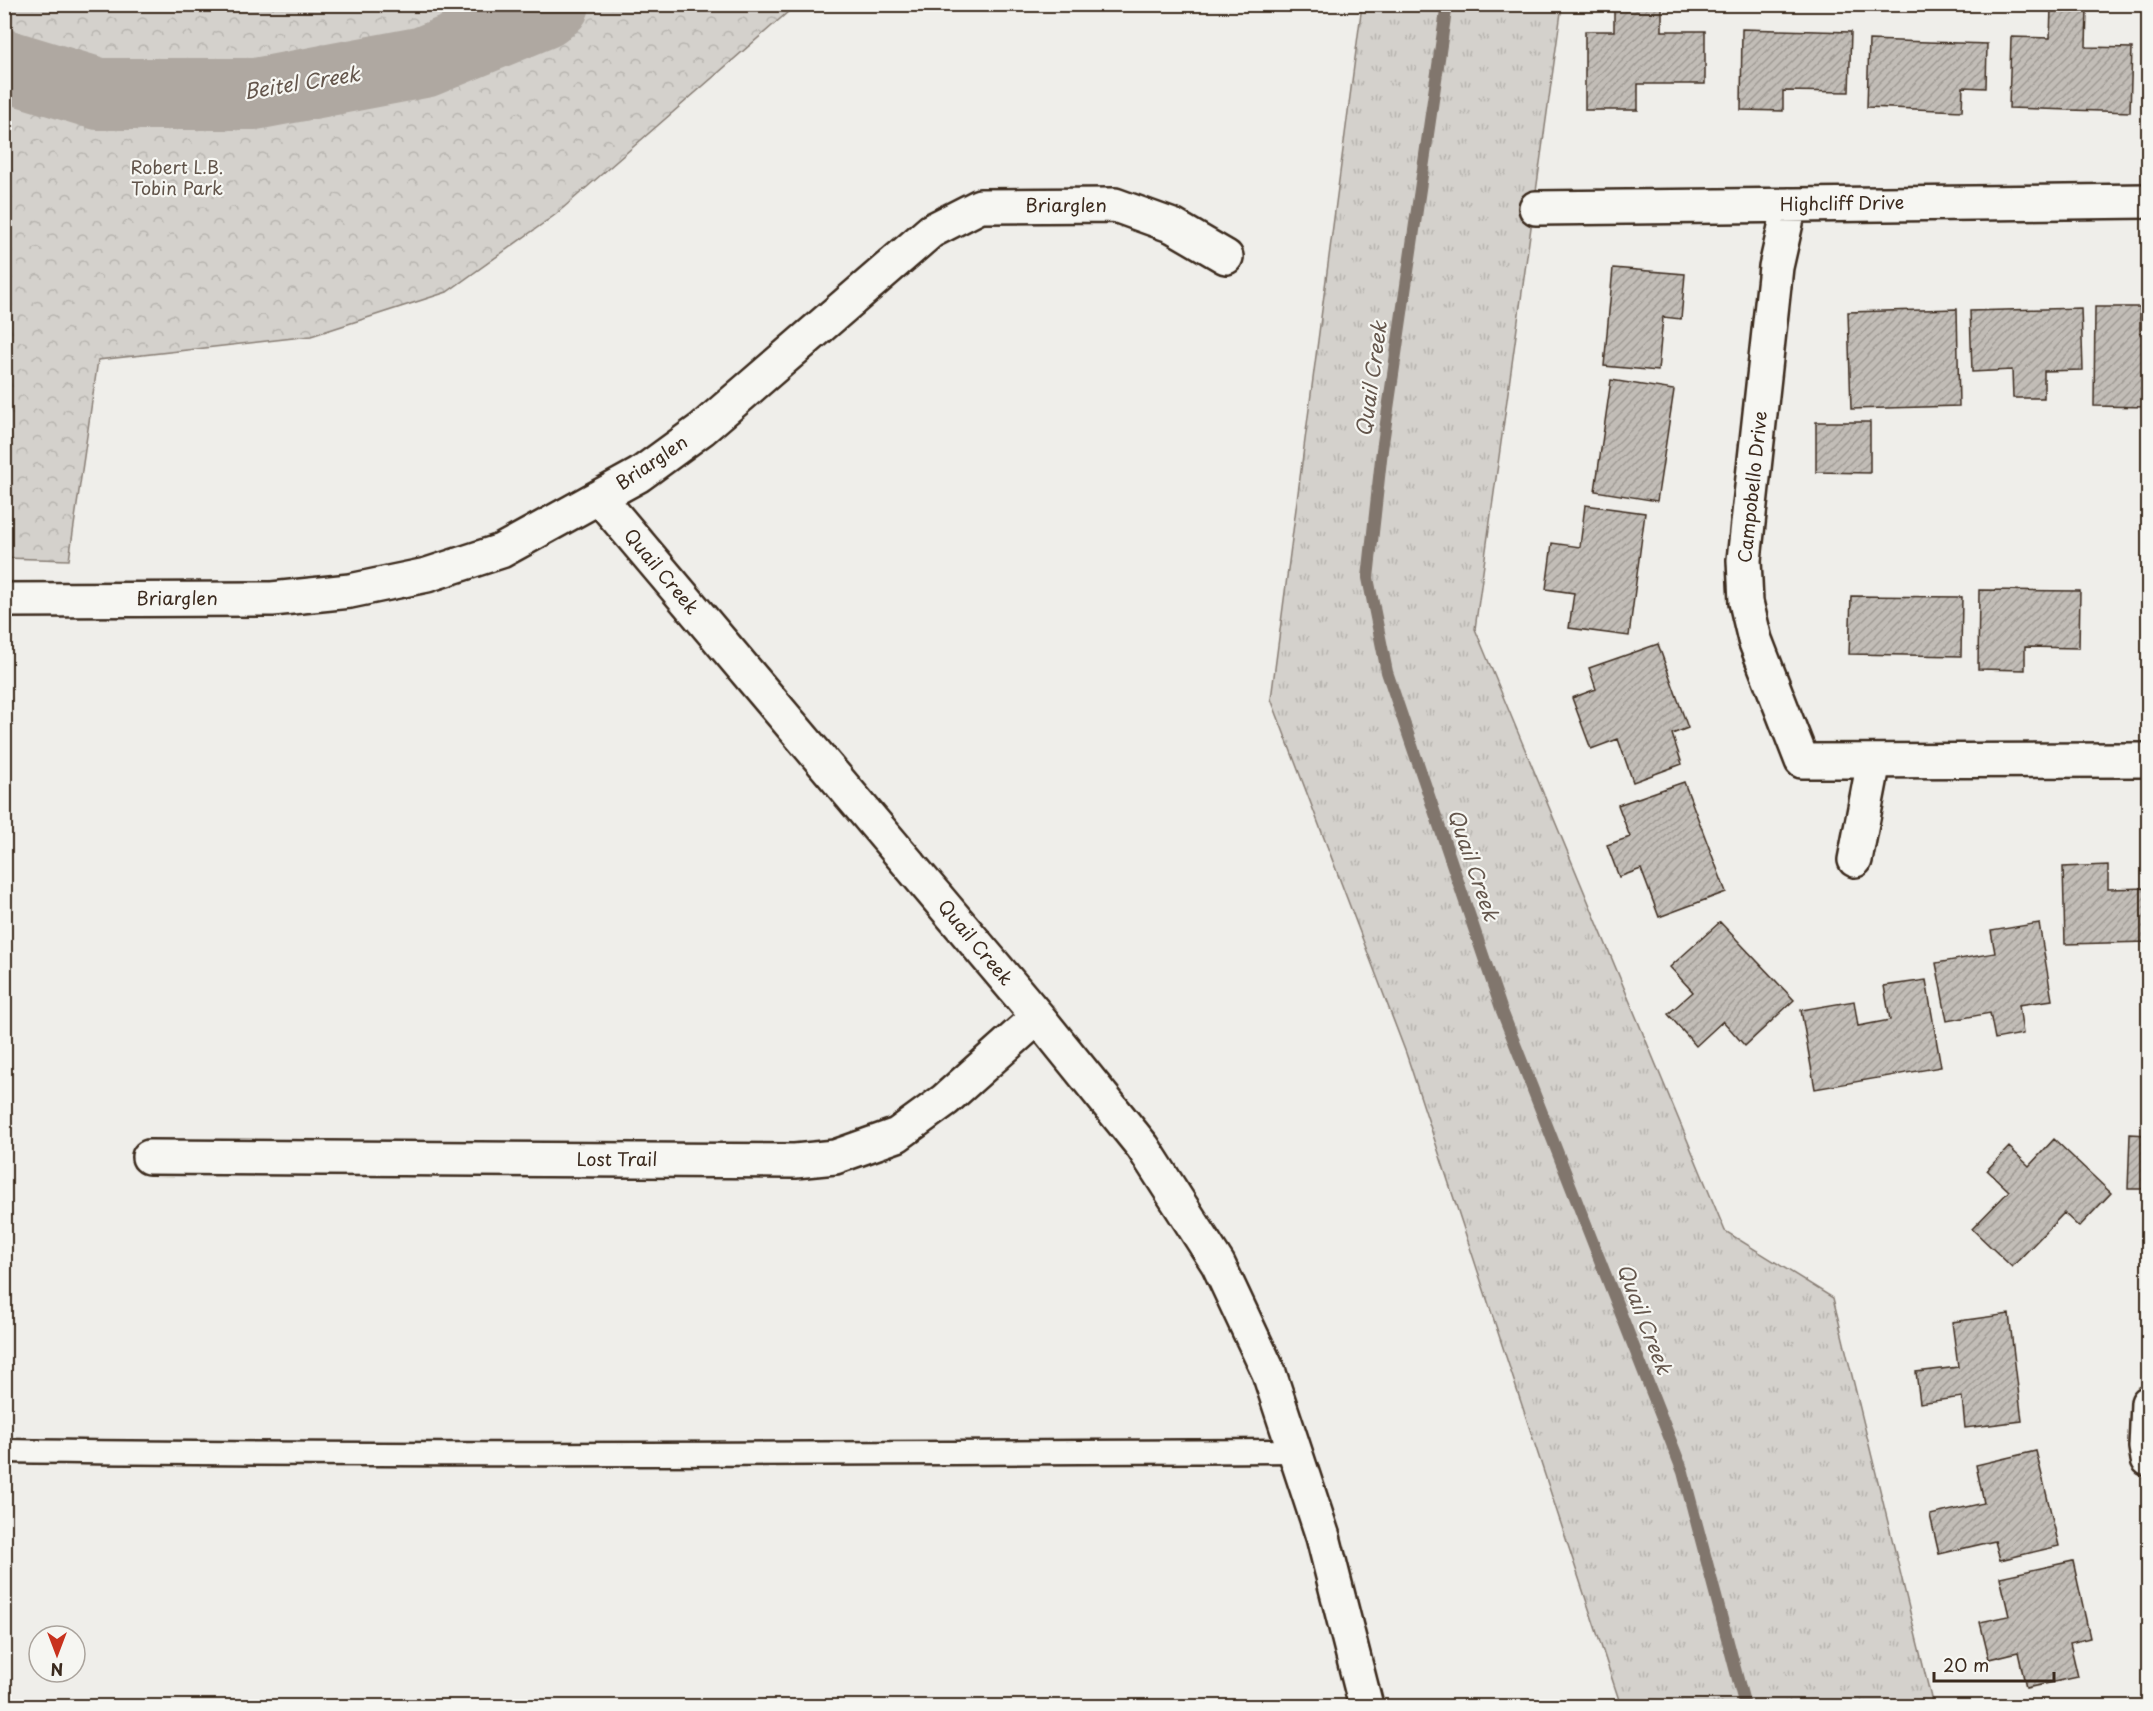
<svg xmlns="http://www.w3.org/2000/svg" width="2153" height="1711" font-family="'Playpen Sans',sans-serif">
	<defs>
		<pattern id="grass-tufts" width="24" height="20" patternUnits="userSpaceOnUse" patternTransform="scale(1.5)"><rect width="24" height="20" fill="#d4d1cc"/><path d="M3 7l-1-3M5 7V3M7 7l1-3M15 17l-1-3M17 17v-4M19 17l1-3" fill="none" stroke="#b7b4af"/></pattern>
		<pattern id="forest-crowns" width="20" height="18" patternUnits="userSpaceOnUse" patternTransform="scale(1.5)"><rect width="20" height="18" fill="#d4d1cc"/><path d="M2 6a3 3 0 1 1 6 0M12 15a3 3 0 1 1 6 0" fill="none" stroke="#b7b4af"/></pattern>
		<pattern id="building-hatch" width="6" height="6" patternUnits="userSpaceOnUse" patternTransform="scale(1.5)"><rect width="6" height="6" fill="#c2bdb7"/><path d="M-1 1l2-2M0 6l6-6M5 7l2-2" fill="none" stroke="#9f9a94"/></pattern>
	</defs>
	<rect width="100%" height="100%" fill="#efeeea"/>
	<filter id="ink" filterUnits="userSpaceOnUse"><feTurbulence type="fractalNoise" baseFrequency=".0167" numOctaves="2"/><feDisplacementMap in="SourceGraphic" scale="12" xChannelSelector="R" yChannelSelector="G"/><feConvolveMatrix kernelMatrix="1 2 1 2 8 2 1 2 1" color-interpolation-filters="sRGB"/></filter>
	<g filter="url(#ink)">
		<path fill="url(#grass-tufts)" stroke="#887e75" stroke-width="1.5" d="M1362 5H1562L1475 629 1725 1231 1833 1298 1933 1706H1621L1406 1053 1271 699Z"/>
		<path fill="url(#forest-crowns)" stroke="#887e75" stroke-width="1.5" d="M5 4H796V5L555 215 447 292 311 336 98 360 69 560 5 558Z"/>
		<g fill="none" stroke-linecap="round" stroke-linejoin="round">
			<path stroke="#81766d" stroke-width="12" d="M1447 4 1382 450 1368 578 1387 672 1502 1011 1683 1472 1745 1706"/>
			<path stroke="#afa8a1" stroke-width="72" d="M4 65 99 94H255L424 62 543 13 554 4"/>
		</g>
		<path fill="url(#building-hatch)" stroke="#3b2a1e" stroke-width="1.5" d="M1614 4H1662V31H1705V84H1638V110H1585V31H1614Z
			M2051 8 2087 9 2086 47 2132 48 2130 112 2009 108 2011 37 2050 38Z
			M1742 29 1851 32 1849 92 1783 91V111L1741 110Z
			M2146 35H2148V105H2145Z
			M1869 40 1987 44 1986 88 1963 87 1962 111 1867 107Z
			M1613 268 1685 274 1681 319 1663 317 1658 371 1604 366Z
			M2095 307H2140V334H2148V407L2094 406Z
			M2081 308 2083 370 2044 371V398H2013L2012 370 1972 372 1970 311Z
			M1957 309 1959 406 1851 409 1848 312Z
			M1611 380 1674 390 1657 501 1595 491Z
			M1816 422H1870V473L1816 472Z
			M1585 505 1645 513 1629 636 1569 628 1574 593 1546 589 1552 543 1580 547Z
			M1979 590 2080 591 2079 648 2025 647V670L1978 669Z
			M1851 596 1962 597 1961 656 1849 654Z
			M1658 644 1688 728 1672 734 1682 764 1633 782 1618 739 1591 749 1572 698 1596 689 1589 668Z
			M1684 782 1726 892 1659 917 1641 869 1619 877 1607 845 1630 837 1618 805Z
			M2108 865V889L2148 888V942L2065 944 2063 867Z
			M1720 922 1794 1000 1745 1046 1723 1021 1696 1046 1668 1014 1693 992 1670 967Z
			M2039 923 2052 1000 2019 1005 2023 1034 1995 1039 1990 1013 1947 1021 1936 963 1995 953 1991 931Z
			M1926 980 1941 1067 1815 1089 1801 1010 1854 1001 1858 1026 1890 1020 1884 986Z
			M2130 1134 2148 1135V1189H2128Z
			M2054 1139 2111 1193 2079 1227 2064 1213 2012 1267 1972 1229 2009 1191 1987 1170 2009 1147 2029 1166Z
			M2009 1314 2022 1421 1965 1428 1962 1397 1920 1403 1916 1372 1958 1367 1952 1322Z
			M2036 1451 2059 1546 2000 1560 1995 1541 1939 1554 1930 1515 1984 1503 1976 1465Z
			M2073 1561 2090 1638 2070 1643 2078 1677 2026 1688 2018 1652 1989 1659 1980 1622 2009 1616 2000 1577Z"/>
		<g fill="none" stroke-linecap="round" stroke-linejoin="round">
			<g stroke="#3b2a1e" stroke-width="27">
				<path id="service" d="M4 1451C435 1457 865 1453 1295 1451"/>
			</g>
			<g stroke="#3b2a1e" stroke-width="38">
				<path id="minor" d="M1790 205 1776 267 1744 560 1746 602 1755 640 1802 761 2148 760
					M1536 208 2148 201
					M599 497 1038 1017 1143 1147 1218 1264 1269 1373 1323 1537 1366 1706
					M4 600 272 599 350 591 427 575 501 551 639 475 702 429 931 231 980 206 1115 205 1173 226 1226 257
					M1855 860 1874 761
					M149 1157 795 1161 835 1157 897 1135 945 1100 1038 1017
					M2148 1403 2146 1447 2148 1459"/>
			</g>
			<use href="#service" stroke="#f6f6f2" stroke-width="22"/>
			<use href="#minor" stroke="#f6f6f2" stroke-width="33"/>
		</g>
	</g>
	<g text-anchor="middle" stroke-width="4.5" stroke-linejoin="round" paint-order="stroke">
		<g font-size="18" fill="#61544a" stroke="#f6f6f2">
			<text x="177" y="174">Robert L.B.<tspan x="177" dy="21">Tobin Park</tspan></text>
		</g>
		<g font-size="18" fill="#3b2a1e" stroke="#f6f6f2">
			<text transform="translate(1842 204) rotate(-1)" y="6">Highcliff Drive</text>
			<text x="1066" y="212">Briarglen</text>
			<text transform="translate(652 463) rotate(-34)" y="6">Briarglen</text>
			<text transform="translate(1753 487) rotate(-84)" y="6">Campobello Drive</text>
			<text transform="translate(661 572) rotate(50)" y="6">Quail Creek</text>
			<text x="177" y="605">Briarglen</text>
			<text transform="translate(975 943) rotate(50)" y="6">Quail Creek</text>
			<text x="617" y="1166">Lost Trail</text>
		</g>
		<g font-size="20" font-style="italic" fill="#64564c" stroke="#f6f6f2">
			<text transform="translate(302 83) rotate(-9)" y="7">Beitel Creek</text>
			<text transform="translate(1372 379) rotate(-82)" y="7">Quail Creek</text>
			<text transform="translate(1473 865) rotate(71)" y="7">Quail Creek</text>
			<text transform="translate(1644 1319) rotate(69)" y="7">Quail Creek</text>
		</g>
	</g>
	<rect width="2153" height="1711" fill="none" stroke="#f6f6f2" stroke-width="24"/>
	<rect x="12" y="12" width="2129" height="1687" fill="none" stroke="#3b2a1e" stroke-width="2" filter="url(#ink)"/>
	<g transform="translate(57 1654) rotate(180)"><circle r="28" fill="#f6f6f2" stroke="#aba49d" stroke-width="1.5"/>
	<path d="M0-4.5L10 22L0 15L-10 22Z" fill="#c8321e"/>
	<text y="-9" font-size="16" font-weight="bold" text-anchor="middle" fill="#3b2a1e">N</text>
	</g>
	<path d="M1934 1672v9h120v-9" fill="none" stroke="#3b2a1e" stroke-width="3"/>
	<text x="1943" y="1672" font-size="18" fill="#3b2a1e" stroke="#f6f6f2" stroke-width="4.5" paint-order="stroke">20 m</text>
</svg>
